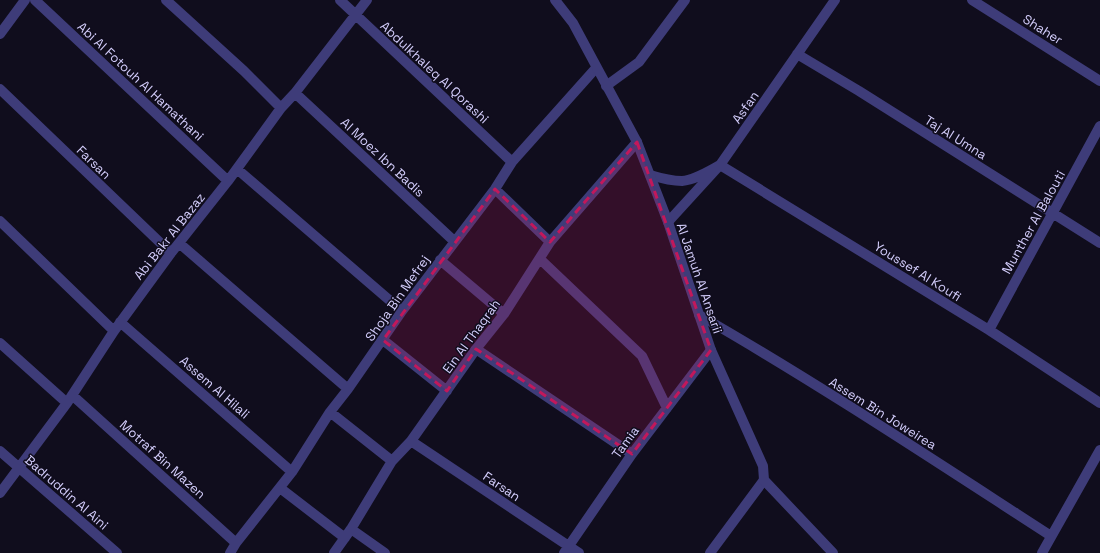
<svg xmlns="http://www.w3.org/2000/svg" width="1100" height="553" font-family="'Space Grotesk',sans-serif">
	<rect width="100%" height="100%" fill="#100d1d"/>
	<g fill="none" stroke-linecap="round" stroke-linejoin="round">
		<path stroke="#3e3c79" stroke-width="10" d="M35 0 228 181
			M166 0 244 71 281 108
			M340 0 512 162
			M972 0 1100 81
			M0 34 25 0
			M797 54 859 91 1100 243
			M606 86 639 62 685 0
			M0 89 171 253
			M295 93 454 241
			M237 169 402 311
			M650 175C660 178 671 181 682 181 695 180 709 171 720 165L989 330 1100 403
			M495 189 550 242
			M0 221 114 331
			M668 222 720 165 835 0
			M179 243 348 389
			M540 259 642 356 667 408
			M440 260 504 314
			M699 315C819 384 935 461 1051 536
			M120 322 292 472
			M989 330 1100 126
			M383 340 447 391
			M0 343 67 403
			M476 349 632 454
			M72 395 236 543
			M330 412 392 461
			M411 441 579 553
			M0 451 117 553
			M280 488 345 538
			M0 493 67 403 114 331 171 253 228 181 281 108 295 93 367 0
			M351 529 385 553
			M230 553 236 543 292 472 330 412 348 389 402 311 495 189 512 162 596 68
			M334 553 351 529 392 461 411 441 476 349 504 314 550 242 637 142
			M564 553 632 454 711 350
			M710 553 764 480
			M1042 553 1100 450"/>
		<path stroke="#3e3c79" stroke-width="10" d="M555 0 573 23 637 142 668 222 711 350 763 466 764 480 833 553"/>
	</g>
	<path fill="#c2185b" fill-opacity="0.2" stroke="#c2185b" stroke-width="3" stroke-dasharray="8 5" stroke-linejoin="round" d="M637 142 711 350 632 454 476 349 447 391 383 340 495 189 550 242Z"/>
	<g text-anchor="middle" stroke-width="3" stroke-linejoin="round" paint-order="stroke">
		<g font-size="13" fill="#d3cdfb" stroke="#100d1d">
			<text transform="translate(1043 29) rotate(32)" y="5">Shaher</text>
			<text transform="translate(435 72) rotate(43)" y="5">Abdulkhaleq Al Qorashi</text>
			<text transform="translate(141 81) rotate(43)" y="5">Abi Al Fotouh Al Hamathani</text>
			<text transform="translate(745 107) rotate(-55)" y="5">Asfan</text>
			<text transform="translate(956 137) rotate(32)" y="5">Taj Al Umna</text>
			<text transform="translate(383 157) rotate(43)" y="5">Al Moez Ibn Badis</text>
			<text transform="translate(94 162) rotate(44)" y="5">Farsan</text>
			<text transform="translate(1033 222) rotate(-61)" y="5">Munther Al Balouti</text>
			<text transform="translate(169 236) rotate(-52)" y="5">Abi Bakr Al Bazaz</text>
			<text transform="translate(918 271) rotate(32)" y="5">Youssef Al Koufi</text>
			<text transform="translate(700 278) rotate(71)" y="5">Al Jamuh Al Ansarii</text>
			<text transform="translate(397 298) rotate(-55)" y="5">Shoja Bin Mefrej</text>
			<text transform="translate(471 336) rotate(-54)" y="5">Ein Al Thaqrah</text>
			<text transform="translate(215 387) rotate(41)" y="5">Assem Al Hilali</text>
			<text transform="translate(883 413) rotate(32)" y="5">Assem Bin Joweirea</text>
			<text transform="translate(625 442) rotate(-54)" y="5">Tamia</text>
			<text transform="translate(163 459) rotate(42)" y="5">Motraf Bin Mazen</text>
			<text transform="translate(502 486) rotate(34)" y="5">Farsan</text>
			<text transform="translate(67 492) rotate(41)" y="5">Badruddin Al Aini</text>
		</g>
	</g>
</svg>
